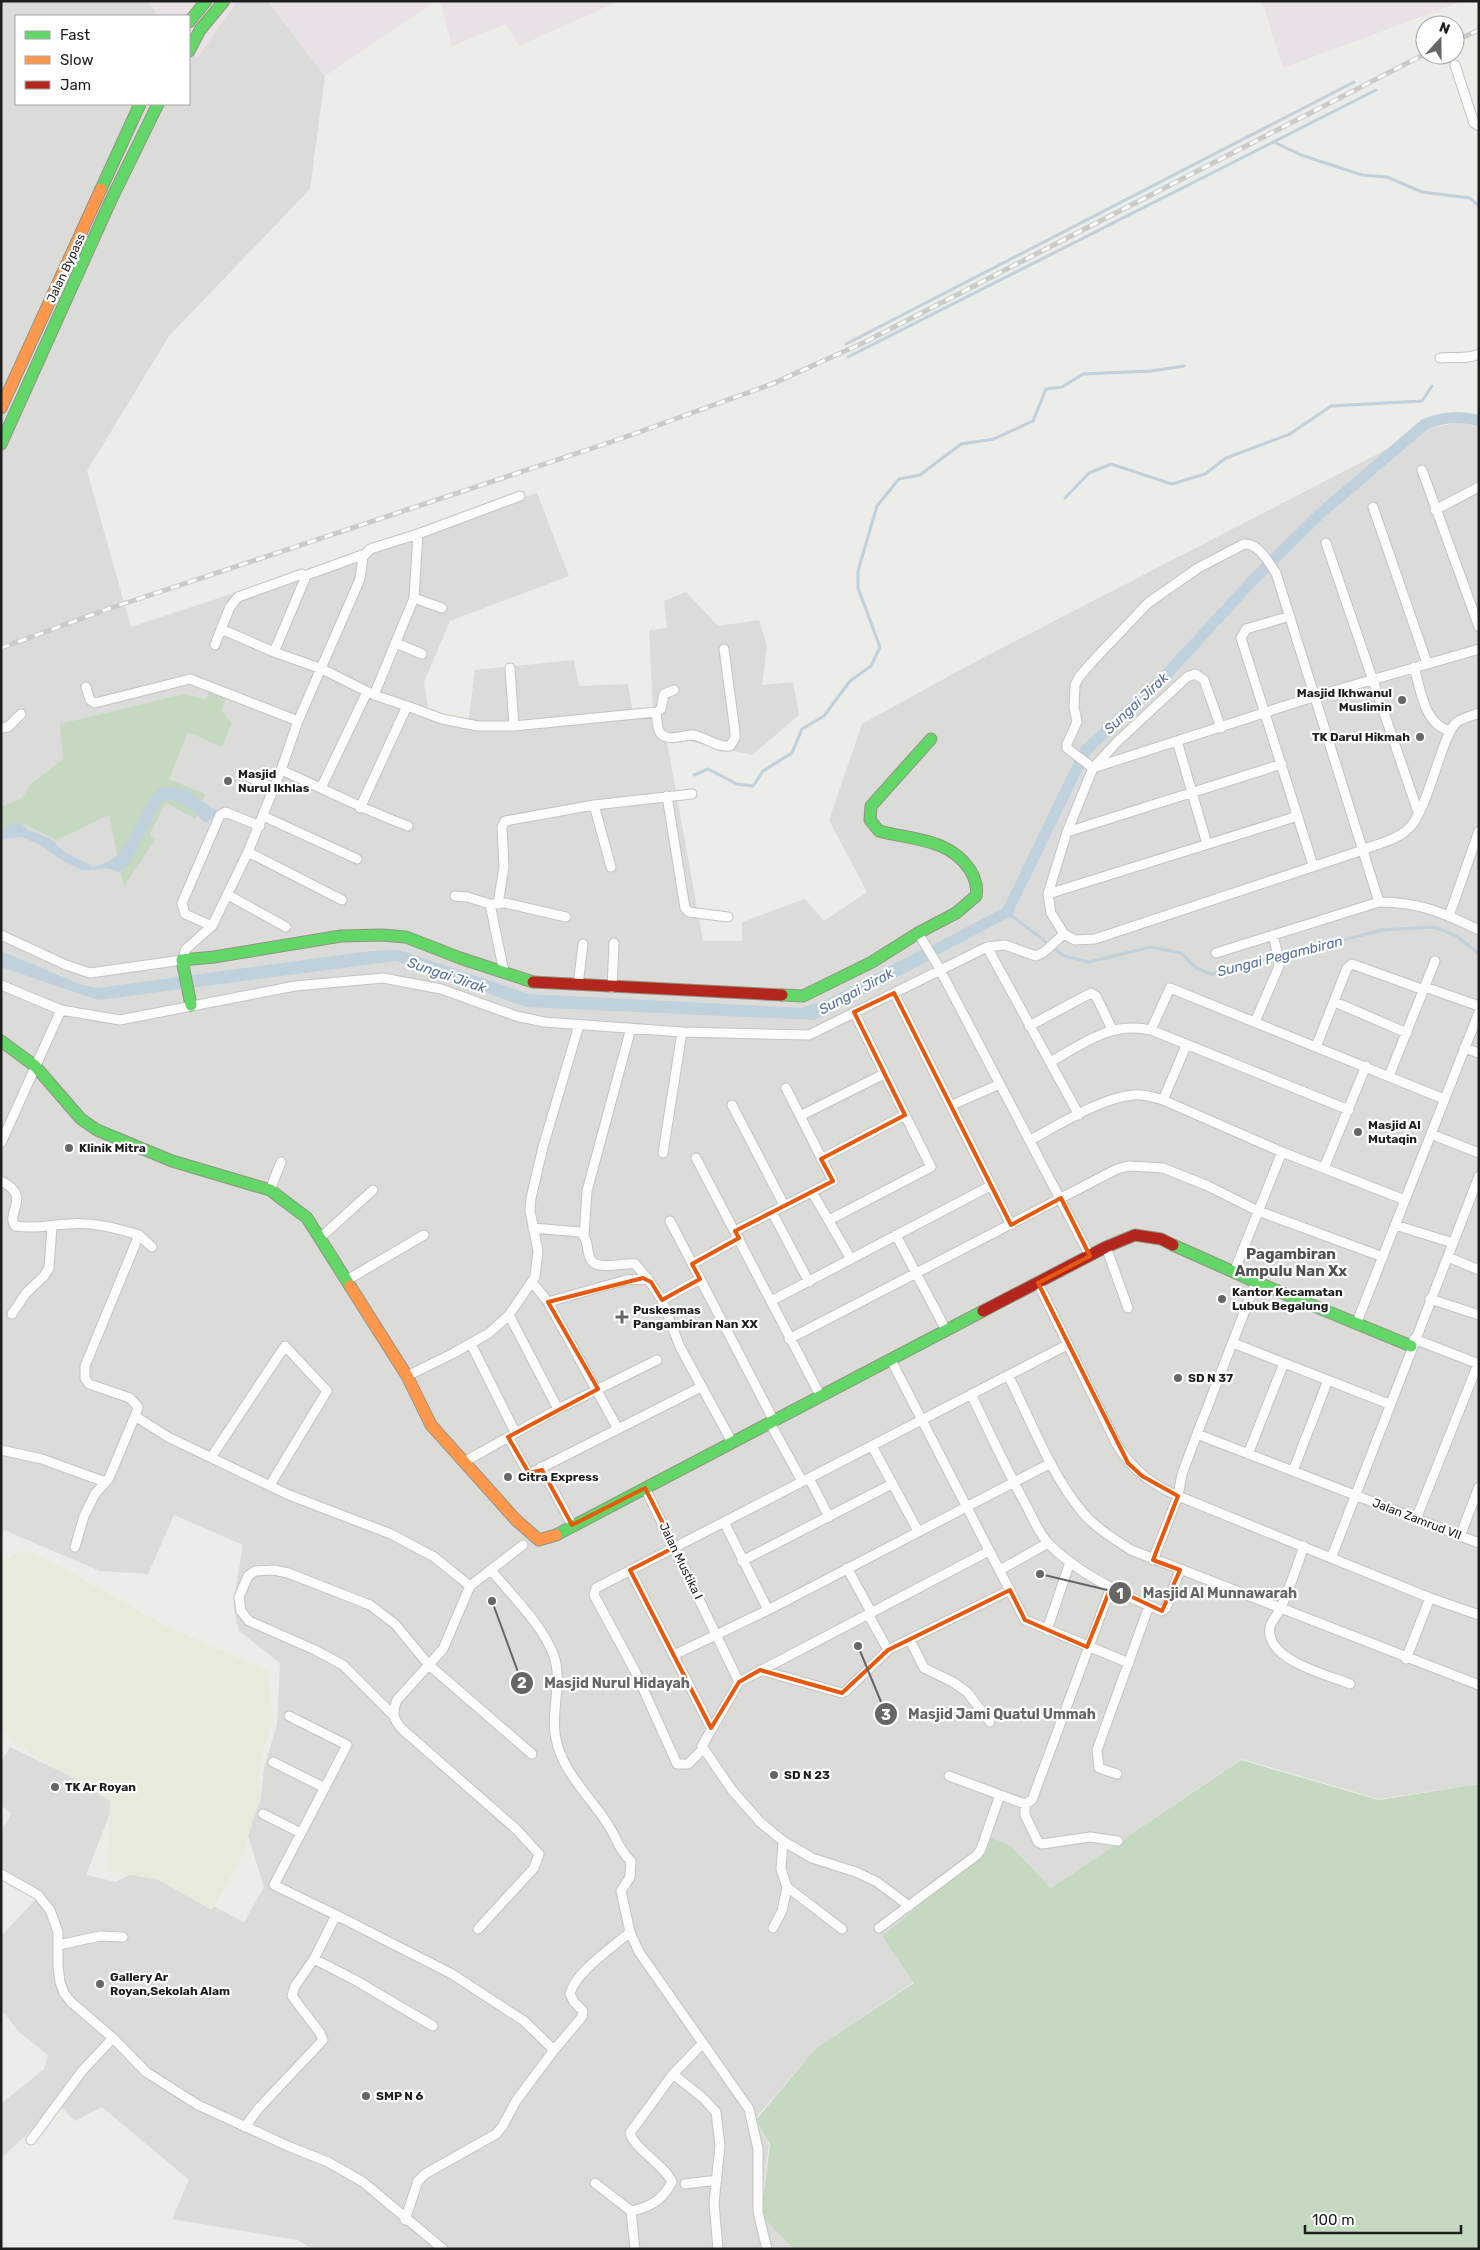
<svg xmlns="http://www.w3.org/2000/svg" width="1480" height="2250" font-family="Rubik,sans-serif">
	<rect width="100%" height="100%" fill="#ecece8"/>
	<path fill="#dbdbd9" d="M1 1H147L160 16H16V104H189V47L198 57 237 1H268L325 76 310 189 169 336 87 471 131 627 537 493 569 576 450 621 424 682 429 714 468 725 475 670 574 660 579 686 628 684 633 714 653 712 649 630 667 628 664 601 686 592 718 626 759 620 767 646 762 685 793 682 799 715 752 755 689 741 667 742 703 941H742V922L805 899 824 921 867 892 829 820 862 724 971 664 1426 429 1459 422 1479 427V1784L1379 1799 1242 1759 1051 1888 1012 1847 980 1855 882 1936 914 1982 815 2049 755 2119 769 2145 760 2214 793 2249H312L298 2240 172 2219 189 2180 102 2107 75 2121 59 2105 1 2158V2104L44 2069 48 2055 19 2032 1 2009V1936L36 1899 1 1879V1832L11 1814 1 1805V1762L10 1747 116 1798 86 1875 116 1882 141 1869 244 1922 264 1887 247 1833V1804H260L264 1768 277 1724 280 1663 239 1631 233 1605 243 1545 174 1515 148 1574 100 1571 4 1530 1 1539Z"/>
	<path fill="#e9e1e5" d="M148 1H237L198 57 189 51V16H158Z
		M268 1H436L325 76Z
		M440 1H619L519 46 506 24 452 46Z
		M1262 1H1463L1283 68Z"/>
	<path fill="#e8ebdc" d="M25 1550 70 1572 164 1625 268 1671 273 1719 260 1763V1799L241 1859 212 1910 158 1880 108 1871 110 1801 75 1778 32 1755 1 1730V1561Z"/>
	<path fill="#c5d9c0" d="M212 684 229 690 221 710 232 723 222 747 188 732 169 779 205 794 196 819 166 803 150 834 156 839 124 886 109 815 56 840 24 824 1 831V807L22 798 31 784 63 759 60 724 184 694 206 700Z
		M1241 1760 1379 1800 1479 1784V2249H793L761 2215 770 2145 756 2120 815 2049 914 1983 882 1936 980 1855 988 1836 1012 1847 1051 1888Z"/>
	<path fill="#bed1dc" d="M160 787 185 789 218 812 206 823C193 812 180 796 162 801L127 867 119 872 107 868 96 870H81L58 858 42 846 22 837 1 839V831L14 822 21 823 28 830 49 838 66 853 94 867C100 865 107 863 113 859 131 847 141 804 160 787Z
		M930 945 936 957 815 1020 526 1007 396 961 98 1000 1 967V951L82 985 98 988 371 951 399 950 529 994 801 1008 824 1001Z"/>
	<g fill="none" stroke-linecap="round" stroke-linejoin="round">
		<path stroke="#bed1dc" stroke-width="3" d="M1276 143 1301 155 1362 175 1387 177 1422 192 1470 198 1479 206
			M846 344 1354 82
			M848 357 1376 90
			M1065 498 1089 473 1111 464 1172 484 1205 474 1226 458 1290 434 1331 406 1422 401 1432 386
			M694 775 708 769 737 784 753 786 763 771 792 753 802 729 824 716 850 681 871 666 880 647 858 588V571L877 506 899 479 920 475 961 444 994 439 1033 421 1046 389 1062 387 1083 374 1151 371 1184 366
			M1007 912 1064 956 1089 962 1151 947 1181 953 1196 968 1211 974 1382 930 1434 927 1457 936 1479 954"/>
		<path stroke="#bed1dc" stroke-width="11" d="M922 957 1007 912 1086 750 1165 676 1254 579 1321 513 1425 424C1444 417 1459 415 1479 421"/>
		<g stroke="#c3c3c2" stroke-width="11">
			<path id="street" d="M1455 65 1474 123 1479 126
				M1440 358C1454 356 1466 360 1479 354
				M1422 470 1479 627
				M1373 507 1427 663
				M1435 510 1479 487
				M1326 543 1418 812
				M304 576 365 554
				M414 598 442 608
				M1290 616 1246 629 1241 638 1313 865
				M396 643 422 654
				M215 645 221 629
				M1479 649 1316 696 1093 768 1067 832 1048 894 1051 913 1064 934 1075 940 1095 939 1363 850C1377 844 1397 840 1408 829 1428 812 1442 733 1457 722 1463 718 1472 716 1479 713
				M274 652 304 581 305 578 302 574 238 597 230 607 221 629 274 652 322 669 374 695 407 706
				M1414 667C1421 691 1424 724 1450 731
				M510 668 514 726
				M86 687 90 700 95 703 190 679 298 721
				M374 695 414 598 418 534 520 496
				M656 712 661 709 664 694 674 690
				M1 728 8 727 21 714
				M1221 728 1204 680 1195 674 1187 677 1118 741 1093 768 1067 748V744L1077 722 1074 707 1075 685 1079 677 1091 663 1148 603 1198 568 1244 544C1259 543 1268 562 1276 573L1379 902
				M1177 741 1207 844
				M281 770 298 721 360 579 363 557 370 549 418 534
				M249 777 274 788
				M321 788 367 692
				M667 796 685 908 689 912 728 917
				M594 805 611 867
				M360 808 407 706 442 719 478 726H514L656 712C657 719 657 731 662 735 671 741 683 735 693 735 706 737 717 748 730 746L735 738V732L724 649
				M263 816 357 859
				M1067 832 1282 764
				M248 852 342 900
				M1048 894 1298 816
				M228 895 286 927
				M455 896 467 897 490 904 504 972
				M493 904 505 903 566 917
				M498 904 504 867 502 827 505 821 594 805 692 794
				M1449 916 1479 831
				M212 926 185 914 182 903 220 815 225 812 260 826
				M918 933 937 964 1090 1256
				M1 935 66 965 90 973 182 960 186 949 212 926 248 852 281 770C324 789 364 810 408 826
				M987 947 1079 1115
				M1216 953 1379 902C1419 902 1444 913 1479 930
				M1 985 61 1010 120 1020 295 986 383 978 441 989 516 1016 544 1022 682 1032 809 1035 987 947 1005 945 1036 956 1044 952 1064 934
				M578 985 583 944
				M1425 987 1479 1006
				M612 988 614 943
				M894 993 1011 1225
				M1335 1002 1407 1033
				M1255 1022 1279 966V960L1273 935
				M1029 1026 1091 993 1096 996 1112 1029
				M1151 1030 1170 988 1444 1099
				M1316 1047 1347 968 1352 964 1424 990
				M1464 1048 1479 1053
				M1050 1062C1085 1043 1110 1021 1151 1030L1349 1110
				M1389 1076 1435 961
				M1163 1100 1186 1046
				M732 1105 784 1205
				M952 1105 1000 1084
				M800 1116 884 1074
				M1431 1134 1479 1153
				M1030 1140C1057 1126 1103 1097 1133 1095 1143 1094 1153 1097 1163 1100L1282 1152 1405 1200
				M1 1143 61 1010
				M663 1153 682 1032
				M696 1158 820 1395
				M821 1159 905 1115
				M1324 1168 1366 1066
				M1 1181C33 1197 5 1212 15 1226 39 1229 47 1225 69 1224 93 1222 116 1228 139 1235L85 1366V1378L89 1384 130 1398 138 1407 135 1416 168 1437 289 1495 391 1534 434 1557 470 1586
				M270 1190 281 1162
				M812 1192 851 1259
				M772 1212 809 1282
				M829 1220 931 1167 854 1012
				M670 1221 774 1421
				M1395 1225 1453 1243
				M533 1228 580 1232C589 1239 586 1249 590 1258 595 1272 624 1262 635 1264L648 1279
				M735 1231 833 1181 786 1088
				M139 1235 152 1247
				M896 1235 946 1330
				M584 1236 587 1191 631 1028
				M320 1238 373 1190
				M1106 1247 1128 1308
				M1448 1257 1479 1270
				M692 1264 739 1238
				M1234 1272 1282 1152
				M347 1280 424 1235
				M532 1282 548 1302 626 1280 648 1279 662 1300 680 1347 732 1442
				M1038 1283 1117 1445C1133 1470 1151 1484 1178 1496L1430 1598 1479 1615
				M1430 1299 1479 1315
				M662 1300 700 1279
				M771 1301 990 1186
				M548 1302 618 1429
				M12 1314 26 1293 44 1276 49 1268 52 1227
				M509 1315 558 1409
				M1357 1322 1479 1012
				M789 1339 1061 1198 1117 1169 1128 1166 1163 1168 1208 1186 1258 1211 1383 1257
				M1414 1339 1479 1364
				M1233 1343 1389 1404
				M471 1344 515 1432
				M891 1360 1025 1620 1129 1663
				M1008 1375C1030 1419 1051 1475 1083 1513 1096 1528 1114 1539 1131 1550L1479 1685
				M407 1376 452 1354 489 1333 509 1315 535 1277 538 1251 530 1211 531 1198 543 1147 579 1025
				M971 1394C989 1432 1007 1470 1027 1507 1033 1519 1039 1533 1048 1543 1078 1574 1122 1595 1162 1611L1166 1608 1180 1570
				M770 1423 802 1481
				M1197 1434 1479 1543
				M508 1437 527 1471 531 1473 701 1387
				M872 1446 918 1531
				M1 1450 42 1459 105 1482
				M1248 1454 1284 1363
				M212 1456 285 1346 327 1391 270 1485
				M464 1462 558 1409 657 1360
				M541 1467 572 1525
				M1293 1471 1328 1380
				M809 1478 829 1517
				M645 1488 739 1682
				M1416 1519 1478 1364
				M724 1522 768 1610
				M1460 1536 1479 1487
				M1304 1546C1297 1566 1290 1588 1281 1607 1277 1617 1267 1624 1270 1635 1275 1662 1327 1675 1350 1684
				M75 1547 84 1516 95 1494 109 1478 135 1416
				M1332 1556 1479 1176
				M1153 1560 1178 1496 1182 1474 1197 1434 1256 1282
				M742 1561 892 1484
				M847 1568 871 1612
				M491 1570C512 1596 542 1624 554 1656 563 1683 550 1712 556 1739 562 1771 590 1797 607 1823 616 1836 619 1851 631 1861L630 1877 621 1891 630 1932 639 1952 749 2109 758 2149V2212L767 2249
				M630 1570 711 1728
				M1000 1570 1048 1543
				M868 1614 888 1650
				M1047 1630 1070 1562
				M910 1640 924 1668 953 1682 967 1692 990 1722
				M674 1655 768 1610 1051 1463
				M1406 1659 1430 1598
				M760 1670 842 1693 846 1691 888 1650 1010 1590
				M393 1715 343 1665 315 1650 249 1621 241 1611 239 1597 248 1576 255 1571 274 1570 288 1573 370 1605 395 1624 429 1665 532 1754
				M289 1716 347 1745 274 1885 336 1915 314 1959
				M702 1750 688 1764H677L636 1673 594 1595 596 1588 1067 1345
				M273 1762 325 1788
				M1117 1774 1099 1768 1097 1750 1149 1606
				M949 1776 1025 1804 1032 1800 1111 1587
				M1025 1804V1815L1038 1842 1042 1844 1090 1837 1118 1841
				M263 1814 301 1833
				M783 1841 781 1869 787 1887 842 1929
				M1 1874 38 1895 50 1910 58 1932V1966L60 1982 64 1993 71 2002 113 2038 146 2072 198 2105 290 2147 328 2162 363 2182 443 2249
				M909 1906 877 1882 856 1872 812 1858 783 1841 760 1822 732 1790 702 1746 739 1682 989 1551
				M336 1915 452 1974 524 2021 554 2050 516 2101 502 2127 496 2134 425 2174 418 2181 405 2220
				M773 1928 782 1911 787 1887
				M879 1928 977 1855 981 1849 1000 1795
				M478 1929 534 1868 539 1854 517 1830 402 1729C393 1719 392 1713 397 1700L443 1649 470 1586 523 1545
				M59 1945 100 1936 123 1937
				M703 2043 673 2074 703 2098 716 2112 720 2146 714 2203 718 2249
				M554 2050 582 2017 583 2011 574 2002 570 1994C575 1972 613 1947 630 1932
				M245 2127 258 2109 323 2040 320 2033 292 1996 295 1986 314 1959 355 1980 433 2026
				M31 2140 82 2071 113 2038
				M595 2183 631 2211 635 2249
				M685 2184 717 2180
				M631 2211C651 2207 662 2200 672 2182 663 2163 635 2150 630 2133L673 2074"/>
		</g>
		<g stroke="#909582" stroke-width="13">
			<path id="fast" d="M189 22 206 1
				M189 51 200 30 224 1
				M101 189 140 104
				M1 444 111 200 158 104
				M782 995 803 996 872 962 918 933 956 913 976 896C978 886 975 878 970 870 949 838 912 840 879 831L870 820 871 806 931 739
				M191 1005 182 960 214 957 341 936 381 935 406 937 460 958 533 982
				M1 1041 35 1066 81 1119 97 1130 172 1161 270 1190 307 1218 350 1286
				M1173 1245 1256 1282 1411 1346
				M556 1535 983 1311"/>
		</g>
		<g stroke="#909582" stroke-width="13">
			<path id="slow" d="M1 408 101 189
				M350 1286 407 1376 431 1425 516 1520 539 1540 556 1535"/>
		</g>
		<g stroke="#909582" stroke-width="13">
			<path id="jam" d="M533 982 782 995
				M983 1311 1106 1247 1135 1235 1161 1239 1173 1245"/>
		</g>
		<use href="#street" stroke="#fcfcfc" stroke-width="9"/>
		<use href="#fast" stroke="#63d668" stroke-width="11"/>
		<use href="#slow" stroke="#ff974d" stroke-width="11"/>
		<use href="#jam" stroke="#b3261e" stroke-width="11"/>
		<g stroke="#cacac9" stroke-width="5">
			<path id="rail" d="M1455 41 1479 30
				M1 648 108 609 617 440 772 384 865 342 1425 54"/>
		</g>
		<use href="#rail" stroke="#fff" stroke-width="3" stroke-dasharray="9" stroke-linecap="butt"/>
	</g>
	<path fill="none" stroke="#e8590c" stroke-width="4" stroke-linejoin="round" d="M894 993 1011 1225 1061 1198 1090 1256 1038 1283 1128 1463 1142 1476 1178 1496 1153 1560 1180 1570 1162 1611 1111 1587 1087 1647 1025 1620 1010 1590 888 1650 842 1693 760 1670 739 1682 711 1728 630 1570 675 1547 645 1488 572 1525 542 1470 529 1473 508 1437 598 1389 548 1302 643 1278 651 1282 662 1300 700 1279 692 1264 739 1238 735 1231 833 1181 821 1159 905 1115 854 1012Z"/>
	<g fill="#666665" stroke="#fff" stroke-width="2">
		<circle cx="1402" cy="700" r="5"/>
		<circle cx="1420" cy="737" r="5"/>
		<circle cx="228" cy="781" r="5"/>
		<circle cx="1358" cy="1132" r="5"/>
		<circle cx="69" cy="1148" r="5"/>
		<circle cx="1222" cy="1299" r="5"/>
		<path d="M619.5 1309.5h5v5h5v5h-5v5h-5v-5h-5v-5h5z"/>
		<circle cx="1178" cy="1378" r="5"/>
		<circle cx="508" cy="1477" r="5"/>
		<circle cx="774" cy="1775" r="5"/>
		<circle cx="55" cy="1787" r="5"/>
		<circle cx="100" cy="1984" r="5"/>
		<circle cx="366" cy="2096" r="5"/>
	</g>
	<g text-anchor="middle" stroke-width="4.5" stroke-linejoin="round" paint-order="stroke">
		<g font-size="12" fill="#1e1e1e" stroke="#fff">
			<text transform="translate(66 268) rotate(-65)" y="4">Jalan Bypass</text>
			<text transform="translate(1417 1519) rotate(21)" y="4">Jalan Zamrud VII</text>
			<text transform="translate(681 1561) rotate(64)" y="4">Jalan Mustika I</text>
		</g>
		<g font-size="12" font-weight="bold" fill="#1e1e1e" stroke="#fff" text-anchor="start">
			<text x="1392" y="697" text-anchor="end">Masjid Ikhwanul<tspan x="1392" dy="14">Muslimin</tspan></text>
			<text x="1410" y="741" text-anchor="end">TK Darul Hikmah</text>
			<text x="238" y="778">Masjid<tspan x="238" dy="14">Nurul Ikhlas</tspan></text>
			<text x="1368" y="1129">Masjid Al<tspan x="1368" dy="14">Mutaqin</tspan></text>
			<text x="79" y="1152">Klinik Mitra</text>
			<text x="1232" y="1296">Kantor Kecamatan<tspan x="1232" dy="14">Lubuk Begalung</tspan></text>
			<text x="633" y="1314">Puskesmas<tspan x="633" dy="14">Pangambiran Nan XX</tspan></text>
			<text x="1188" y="1382">SD N 37</text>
			<text x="518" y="1481">Citra Express</text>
			<text x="784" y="1779">SD N 23</text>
			<text x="65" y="1791">TK Ar Royan</text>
			<text x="110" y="1981">Gallery Ar<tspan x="110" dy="14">Royan,Sekolah Alam</tspan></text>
			<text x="376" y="2100">SMP N 6</text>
		</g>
		<g font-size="14" font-style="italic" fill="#5570a4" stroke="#fff">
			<text transform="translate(1136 703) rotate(-43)" y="5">Sungai Jirak</text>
			<text transform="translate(1280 956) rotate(-14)" y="5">Sungai Pegambiran</text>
			<text transform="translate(447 975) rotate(19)" y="5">Sungai Jirak</text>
			<text transform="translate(856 991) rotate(-28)" y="5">Sungai Jirak</text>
		</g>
		<g font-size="15" font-weight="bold" fill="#515151" stroke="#fff">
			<text x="1291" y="1259">Pagambiran<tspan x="1291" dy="17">Ampulu Nan Xx</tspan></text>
		</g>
	</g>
	<path fill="none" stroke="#666665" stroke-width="2" d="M1040 1574L1120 1593M492 1601L522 1683M858 1646L886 1714"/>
	<g fill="#666665" stroke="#fff" stroke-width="2">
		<circle cx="1040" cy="1574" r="5"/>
		<circle cx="492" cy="1601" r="5"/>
		<circle cx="858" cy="1646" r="5"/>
		<circle cx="1120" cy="1593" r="12"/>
		<circle cx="522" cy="1683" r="12"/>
		<circle cx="886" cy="1714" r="12"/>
	</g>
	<g font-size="15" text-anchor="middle" font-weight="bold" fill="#fff">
		<text x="1120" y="1599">1</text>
		<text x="522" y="1688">2</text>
		<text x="886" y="1720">3</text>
	</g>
	<g font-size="14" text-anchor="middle" font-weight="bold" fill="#666665" stroke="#fff" stroke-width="4.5" stroke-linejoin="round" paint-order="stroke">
		<text x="1220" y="1598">Masjid Al Munnawarah</text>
		<text x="617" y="1688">Masjid Nurul Hidayah</text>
		<text x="1002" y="1719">Masjid Jami Quatul Ummah</text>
	</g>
	<rect width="1480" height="2250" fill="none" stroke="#1e1e1e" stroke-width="5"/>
	<rect x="15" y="15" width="175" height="90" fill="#ffffff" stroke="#a5a5a5"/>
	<rect x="25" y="31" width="25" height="8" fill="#63d668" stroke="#a5a5a5"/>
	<text x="60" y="40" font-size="15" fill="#1e1e1e">Fast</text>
	<rect x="25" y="56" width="25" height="8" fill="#ff974d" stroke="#a5a5a5"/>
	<text x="60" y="65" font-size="15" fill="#1e1e1e">Slow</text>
	<rect x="25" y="81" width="25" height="8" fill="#b3261e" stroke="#a5a5a5"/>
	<text x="60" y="90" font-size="15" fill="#1e1e1e">Jam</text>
	<g transform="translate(1440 40) rotate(21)"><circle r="24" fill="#ffffff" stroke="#a5a5a5"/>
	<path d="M0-4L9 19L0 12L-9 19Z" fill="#666665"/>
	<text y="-8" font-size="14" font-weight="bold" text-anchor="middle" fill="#1e1e1e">N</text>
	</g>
	<path d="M1305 2225v8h156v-8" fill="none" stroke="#1e1e1e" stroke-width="2.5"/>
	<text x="1312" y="2225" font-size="15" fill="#1e1e1e" stroke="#ffffff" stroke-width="4" paint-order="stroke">100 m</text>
</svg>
